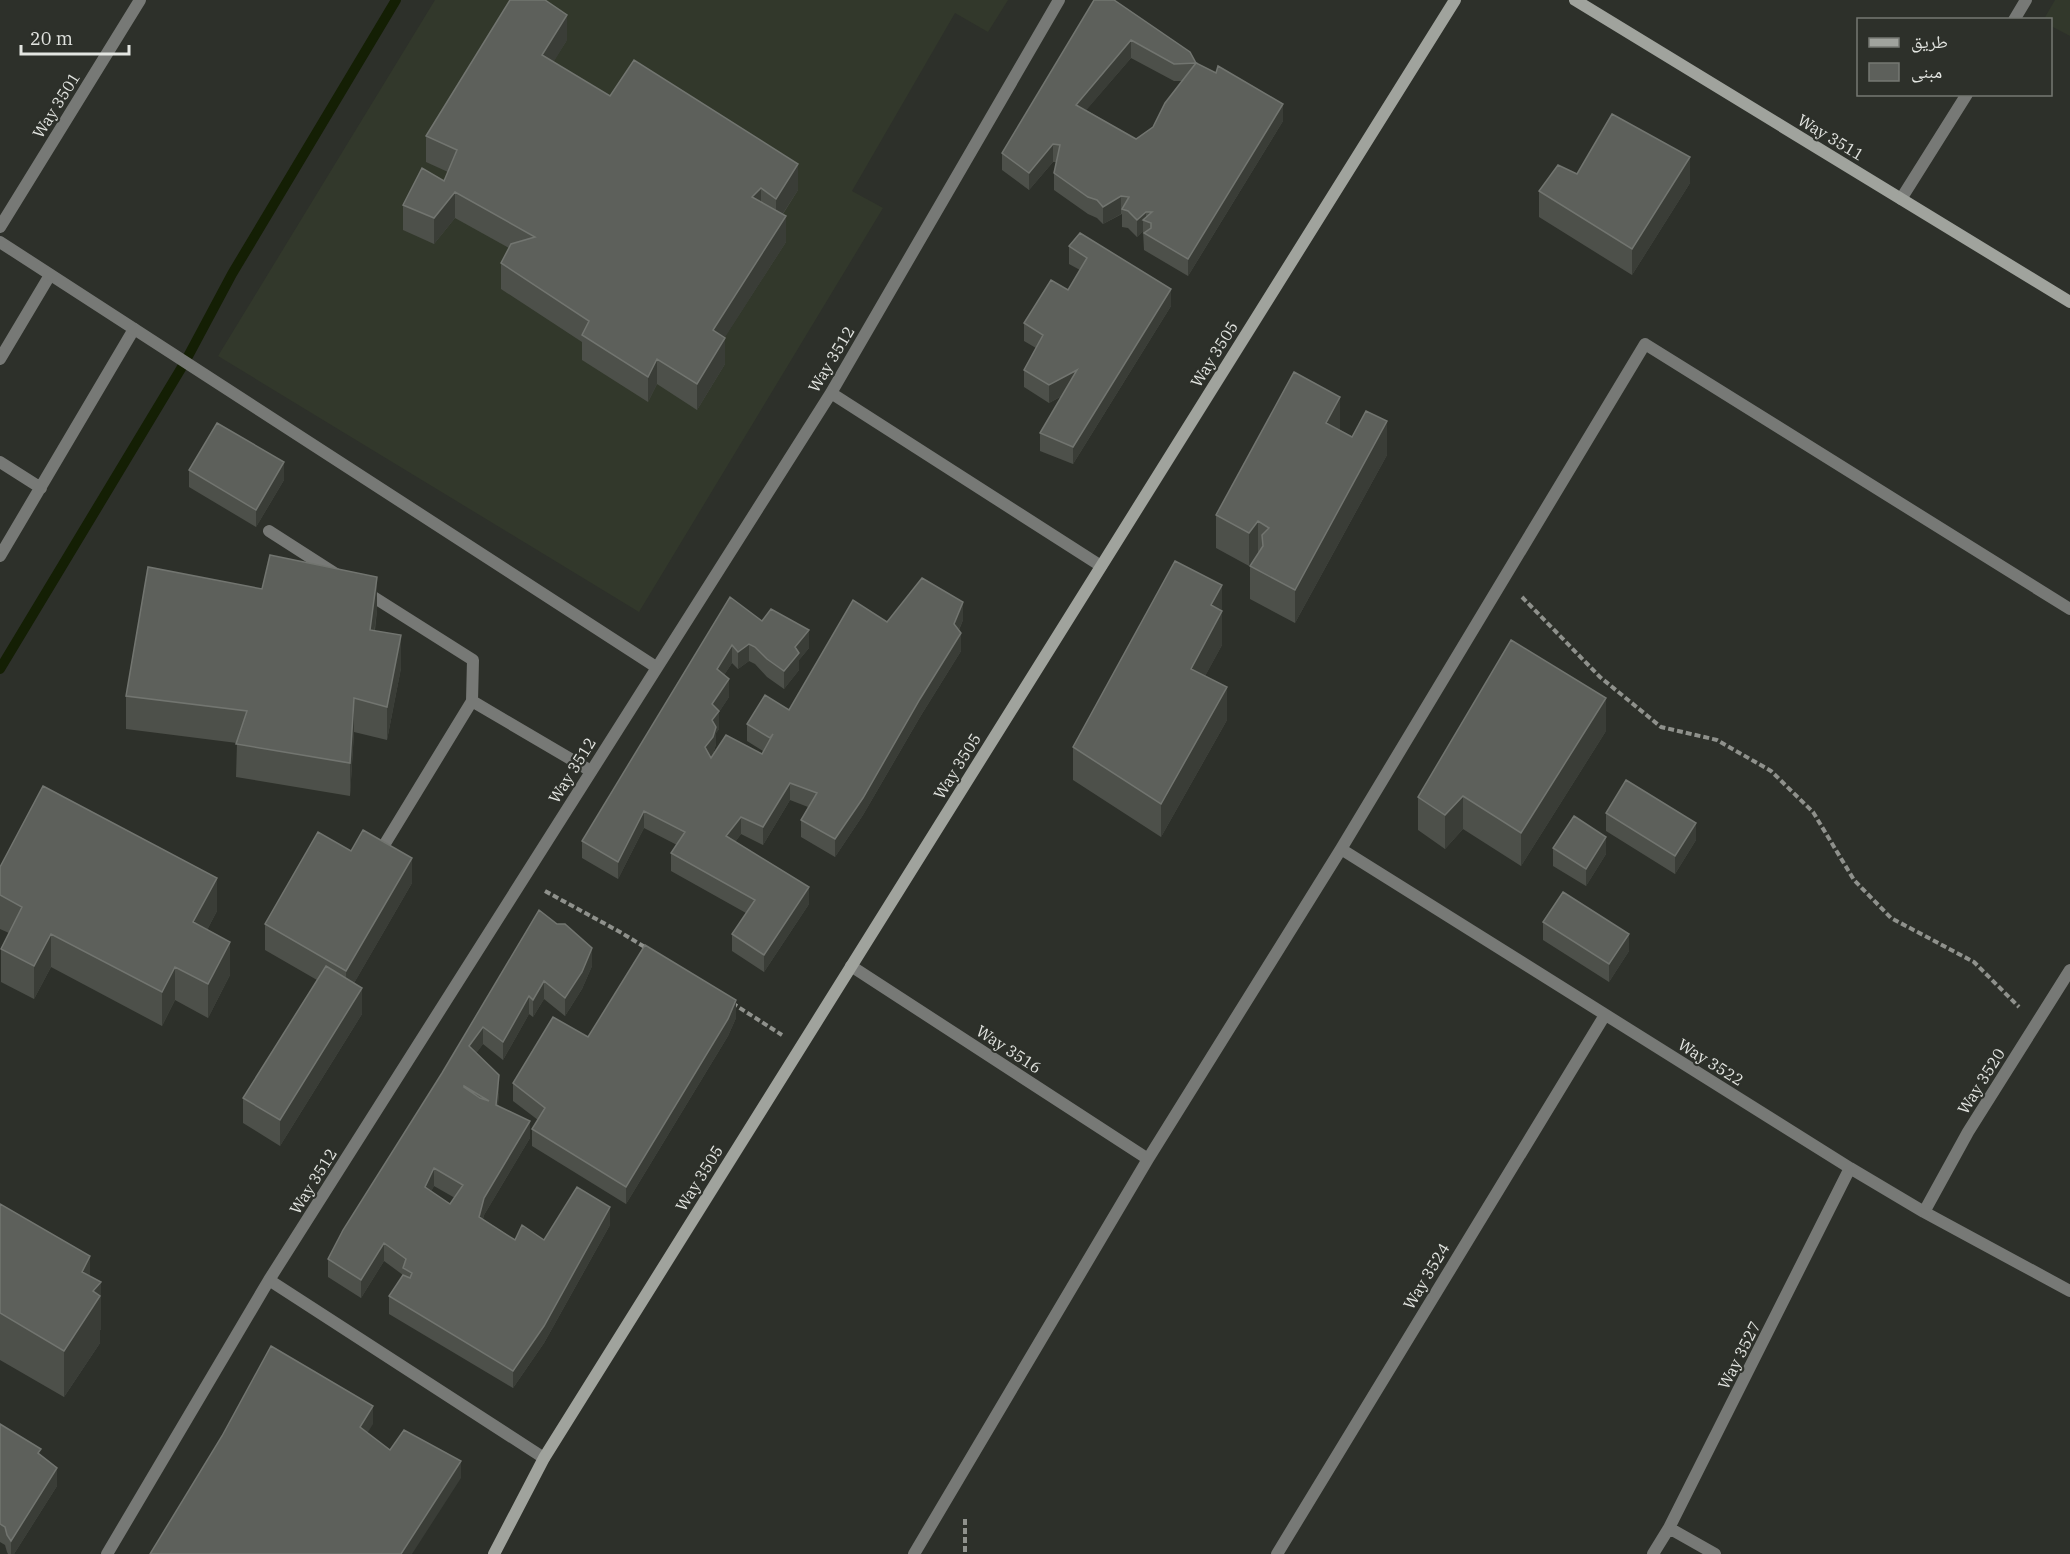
<svg xmlns="http://www.w3.org/2000/svg" width="2070" height="1554" font-family="'IBM Plex Serif','Noto Naskh Arabic',serif">
	<rect width="100%" height="100%" fill="#2d302a"/>
	<path fill="#32382b" d="M435 0H1008L988 32 955 13 852 191 883 208 639 612 218 356Z
		M2055 0H2070V36L2051 26 2050 20 2044 19Z"/>
	<g fill="none" stroke-linecap="round" stroke-linejoin="round">
		<path stroke="#141f04" stroke-width="10" d="M0 669 185 362 232 274 396 0"/>
		<path stroke="#8f918c" stroke-width="4" stroke-dasharray="6 3" stroke-linecap="butt" d="M1522 597 1600 677 1661 727 1717 740 1771 771 1813 812 1854 880 1891 918 1974 962 2019 1007
			M545 891 620 932 648 949
			M732 1003 782 1035
			M965 1519V1554"/>
		<path stroke="#777976" stroke-width="12" d="M0 359 50 275
			M0 462 41 488
			M269 531 336 574
			M0 556 134 329
			M364 591 473 660 472 701
			M386 842 472 701 591 771"/>
		<path stroke="#777976" stroke-width="12" d="M2014 20 2026 0
			M1901 199 1967 94
			M0 227 140 0
			M0 242 656 667
			M831 393 1101 566
			M1341 849 1850 1168 1924 1212 2070 1291
			M851 966 1148 1159
			M1924 1212 1968 1132 2070 970
			M269 1280 544 1458
			M1669 1528 1715 1554
			M107 1554 269 1280 831 393 1059 0
			M914 1554 1148 1159 1341 849 1645 344 2070 609
			M1277 1554 1605 1015
			M1653 1554 1669 1528 1850 1168"/>
		<path stroke="#a0a39d" stroke-width="12" d="M1575 0 2070 302
			M494 1554 544 1458 1455 0"/>
	</g>
	<path fill="#4d504a" fill-rule="evenodd" d="M1094 0 1196 63 1283 121 1188 276 1144 250 1143 231 1137 237 1128 228 1122 227V214L1103 224 1097 218 1088 214 1054 190V173L1056 162H1053L1029 190 1002 170V153ZM1131 58 1174 81H1182L1153 127 1136 139 1086 110Z
		M567 40 553 62 610 96 798 190 783 214 786 242 724 338 725 364 697 410 657 384 648 402 582 360V342L501 289V263L509 248 455 218 434 244 403 230V205L444 181 448 172 426 162V136Z
		M1577 174 1690 183 1632 275 1539 217V191Z
		M1069 246 1171 306 1073 464 1040 451V433L1062 396 1049 403 1024 387V370L1036 348 1024 341V323L1068 290 1080 270 1069 264Z
		M1340 430 1387 455 1295 623 1250 599V566L1255 559 1249 566 1216 548V515Z
		M189 470 284 480 256 527 189 487Z
		M730 597 762 621 809 648 799 660V670L784 689 767 677 755 664 749 661 738 669 732 663 724 675 729 697 719 712V729L716 733V744L713 754 710 757 711 758 762 754 763 751 747 741V724L789 710 887 622 963 620 959 630 961 651 920 717 863 815 835 857 801 837V820L808 807 790 800 763 845 741 834 735 842 809 904 764 972 732 951V934L746 913 671 871V853L677 845 644 828 618 879 582 858V841Z
		M377 610 375 630 401 668 387 740 354 732 350 796 236 777 237 743 126 729V696Z
		M1222 618V645L1205 676 1227 720 1161 837 1073 780V747Z
		M1606 731 1521 866 1463 829 1445 849 1418 830V797Z
		M1606 813 1696 840 1675 874 1606 831Z
		M1553 848 1606 854 1586 886 1553 866Z
		M351 851 412 883 354 983 362 1014 280 1146 243 1123V1098L317 980 265 950V924Z
		M0 867 217 911 207 930 230 975 208 1018 175 1000 162 1026 51 967 34 999 1 982V949L9 933 0 929Z
		M539 910 592 966 582 989 565 1016 544 999 533 1017 529 1014 503 1060 483 1044 476 1053 499 1092 498 1105 530 1138 484 1215 483 1219 515 1240H544L610 1225 544 1343 513 1388 389 1314V1296L403 1275 384 1261 361 1298 328 1277V1259L442 1073ZM434 1186 455 1198 450 1204 431 1191Z
		M1543 922 1629 951 1609 982 1543 940Z
		M736 1018 728 1036 626 1204 532 1146V1129L538 1120 513 1101V1083L588 1037Z
		M0 1204 90 1276 101 1329 100 1330V1343L64 1397 0 1360Z
		M0 1424 41 1456 57 1486 14 1554H8L7 1552 5 1545 0 1542Z"/>
	<path fill="#3a3d37" d="M567 15V40L542 81V55Z
		M1131 40V58L1076 122V105Z
		M1283 104V121L1188 276V259Z
		M1053 144V162L1029 190V173Z
		M1690 157V183L1632 275V249Z
		M798 164V190L776 224V199Z
		M761 188V214L752 197Z
		M455 192V218L434 244V218Z
		M1121 196V214L1103 224V207Z
		M1146 212V221L1143 220V231L1137 237V220Z
		M786 216V242L713 356V330Z
		M1171 289V306L1073 464V447Z
		M725 338V364L697 410V384Z
		M657 359V384L648 402V377Z
		M1077 370V387L1049 403V385Z
		M1340 397V430L1326 423Z
		M1387 421V455L1295 623V590Z
		M284 462V480L256 527V510Z
		M1258 521V554L1249 566V533Z
		M377 577V610L370 663V630Z
		M1222 585V645L1191 702V669L1211 605Z
		M963 602V620L954 641V624Z
		M809 630V648L799 660V670L784 689V671L795 647Z
		M961 633V651L920 717 863 815 835 857V839L920 699Z
		M401 635V668L387 740V707Z
		M749 644V661L738 669V652Z
		M732 645V663L717 686V669Z
		M729 679V697L719 712V729L716 733V744L713 754 705 764V747L712 738V704Z
		M1227 687V720L1161 837V804Z
		M354 698V732L350 796V763Z
		M1606 698V731L1521 866V833Z
		M790 783V800L763 845V827Z
		M1463 796V829L1445 849V815Z
		M644 811V828L618 879V862Z
		M741 817V834L726 854V836Z
		M1696 823V840L1675 874V856Z
		M1606 837V854L1586 886V869Z
		M412 858V883L346 997V971Z
		M217 878V911L193 956V922Z
		M809 887V904L764 972V955Z
		M51 934V967L34 999V966Z
		M1629 934V951L1609 982V964Z
		M230 942V975L208 1018V984Z
		M592 948V966L582 989 565 1016V998Z
		M175 967V1000L162 1026V992Z
		M544 981V999L533 1017V1000Z
		M362 988V1014L280 1146V1120Z
		M529 996V1014L503 1060V1042Z
		M736 1000V1018L728 1036 626 1204V1187Z
		M483 1027V1044L469 1063V1046Z
		M499 1075V1092L496 1122V1105Z
		M530 1121V1138L484 1215 479 1234V1217L484 1198Z
		M434 1168V1186L425 1205V1187Z
		M610 1207V1225L544 1343 513 1388V1371Z
		M384 1243V1261L361 1298V1280Z
		M90 1256V1303L82 1272Z
		M101 1282V1329L100 1330V1343L64 1397V1351L93 1291Z
		M373 1406V1424L360 1445V1427Z
		M461 1461V1478L412 1554H401Z
		M57 1468V1486L14 1554H11V1541Z"/>
	<path fill="#5d605b" stroke="#727570" stroke-width="1.5" fill-rule="evenodd" d="M510 0H545L567 15 542 55 610 96 634 60 798 164 776 199 761 188 752 197 786 216 713 330 725 338 697 384 657 359 648 377 582 335 589 321 501 263 511 244 535 237 455 192 434 218 403 205 422 168 444 181 457 150 426 136Z
		M1094 0H1114L1190 52 1196 63 1216 73 1218 66 1283 104 1188 259 1144 233 1151 228V223L1143 220 1152 212H1146L1137 220 1128 211 1122 209 1129 197 1121 196 1103 207 1097 200 1088 197 1054 173 1060 145 1053 144 1029 173 1002 153ZM1131 40 1174 64 1196 63 1165 103 1153 127 1136 139 1076 105Z
		M1612 114 1690 157 1632 249 1539 191 1558 165 1577 174Z
		M1080 233 1171 289 1073 447 1040 433 1077 370 1049 385 1024 370 1043 335 1024 323 1051 280 1068 290 1087 258 1069 246Z
		M1294 372 1340 397 1326 423 1352 437 1366 411 1387 421 1295 590 1250 566 1263 546 1262 535 1269 528 1258 521 1249 533 1216 515Z
		M217 423 284 462 256 510 189 470Z
		M270 555 377 577 370 630 401 635 387 707 354 698 350 763 236 744 247 711 126 696 148 567 262 589Z
		M1175 561 1222 585 1211 605 1222 611 1191 669 1227 687 1161 804 1073 747Z
		M922 578 963 602 954 624 961 633 920 699 863 798 835 839 801 820 817 793 790 783 763 827 741 817 726 836 809 887 764 955 732 934 755 900 671 853 685 832 644 811 618 862 582 841 730 597 762 621 771 609 809 630 795 647 799 653 784 671 767 659 755 647 749 644 738 652 732 645 717 669 729 679 712 704 719 711 712 720 716 727 713 737 705 747 711 758 726 735 762 754 773 734 770 738 747 724 765 695 789 710 853 600 887 622Z
		M1511 640 1606 698 1521 833 1463 796 1445 815 1418 797Z
		M1626 780 1696 823 1675 856 1606 813Z
		M43 786 217 878 193 922 230 942 208 984 175 967 162 992 51 934 34 966 1 949 22 907 0 895V867Z
		M1574 816 1606 837 1586 869 1553 848Z
		M363 830 412 858 346 971 265 924 318 832 351 851Z
		M1563 892 1629 934 1609 964 1543 922Z
		M539 910 557 924H565L592 948 582 972 565 998 544 981 533 1000 529 996 503 1042 483 1027 469 1046 499 1075 496 1105 530 1121 484 1198 479 1217 515 1240 522 1225 544 1240 577 1187 610 1207 544 1326 513 1371 389 1296 403 1275 410 1278 412 1273 403 1268 406 1259 384 1243 361 1280 328 1259 343 1230 442 1073ZM464 1086 489 1101 480 1098 464 1087ZM434 1168 463 1185 450 1204 425 1187Z
		M645 945 736 1000 728 1019 626 1187 532 1129 545 1108 513 1083 553 1017 588 1037Z
		M326 966 362 988 280 1120 243 1098Z
		M0 1204 90 1256 82 1272 101 1282 93 1291 100 1296 64 1351 0 1313Z
		M271 1346 373 1406 360 1427 390 1450 404 1430 461 1461 401 1554H150L222 1436Z
		M0 1424 41 1449 38 1453 57 1468 11 1541 7 1535 5 1527 0 1524Z"/>
	<g text-anchor="middle" stroke-width="4.5" stroke-linejoin="round" paint-order="stroke">
		<g font-size="16" fill="#e3e5e1" stroke="#2d302a">
			<text transform="translate(56 105) rotate(-58)" y="6">Way 3501</text>
			<text transform="translate(1831 137) rotate(31)" y="6">Way 3511</text>
			<text transform="translate(1214 354) rotate(-58)" y="6">Way 3505</text>
			<text transform="translate(831 359) rotate(-59)" y="6">Way 3512</text>
			<text transform="translate(957 766) rotate(-58)" y="6">Way 3505</text>
			<text transform="translate(572 770) rotate(-58)" y="6">Way 3512</text>
			<text transform="translate(1009 1049) rotate(33)" y="6">Way 3516</text>
			<text transform="translate(1711 1062) rotate(32)" y="6">Way 3522</text>
			<text transform="translate(1981 1081) rotate(-58)" y="6">Way 3520</text>
			<text transform="translate(699 1178) rotate(-58)" y="6">Way 3505</text>
			<text transform="translate(313 1181) rotate(-58)" y="6">Way 3512</text>
			<text transform="translate(1426 1276) rotate(-59)" y="6">Way 3524</text>
			<text transform="translate(1739 1355) rotate(-63)" y="6">Way 3527</text>
		</g>
	</g>
	<rect x="1857" y="18" width="195" height="78" fill="#2d302a" stroke="#767873" stroke-width="1.5"/>
	<rect x="1869" y="38" width="30" height="9" fill="#a0a39d" stroke="#767873" stroke-width="1.5"/>
	<text x="1911" y="48" font-size="18" fill="#e3e5e1">طريق</text>
	<rect x="1869" y="63" width="30" height="18" fill="#5d605b" stroke="#767873" stroke-width="1.5"/>
	<text x="1911" y="78" font-size="18" fill="#e3e5e1">مبنى</text>
	<path d="M21 45v9h108v-9" fill="none" stroke="#e3e5e1" stroke-width="3"/>
	<text x="30" y="45" font-size="18" fill="#e3e5e1" stroke="#2d302a" stroke-width="4.5" paint-order="stroke">20 m</text>
</svg>
